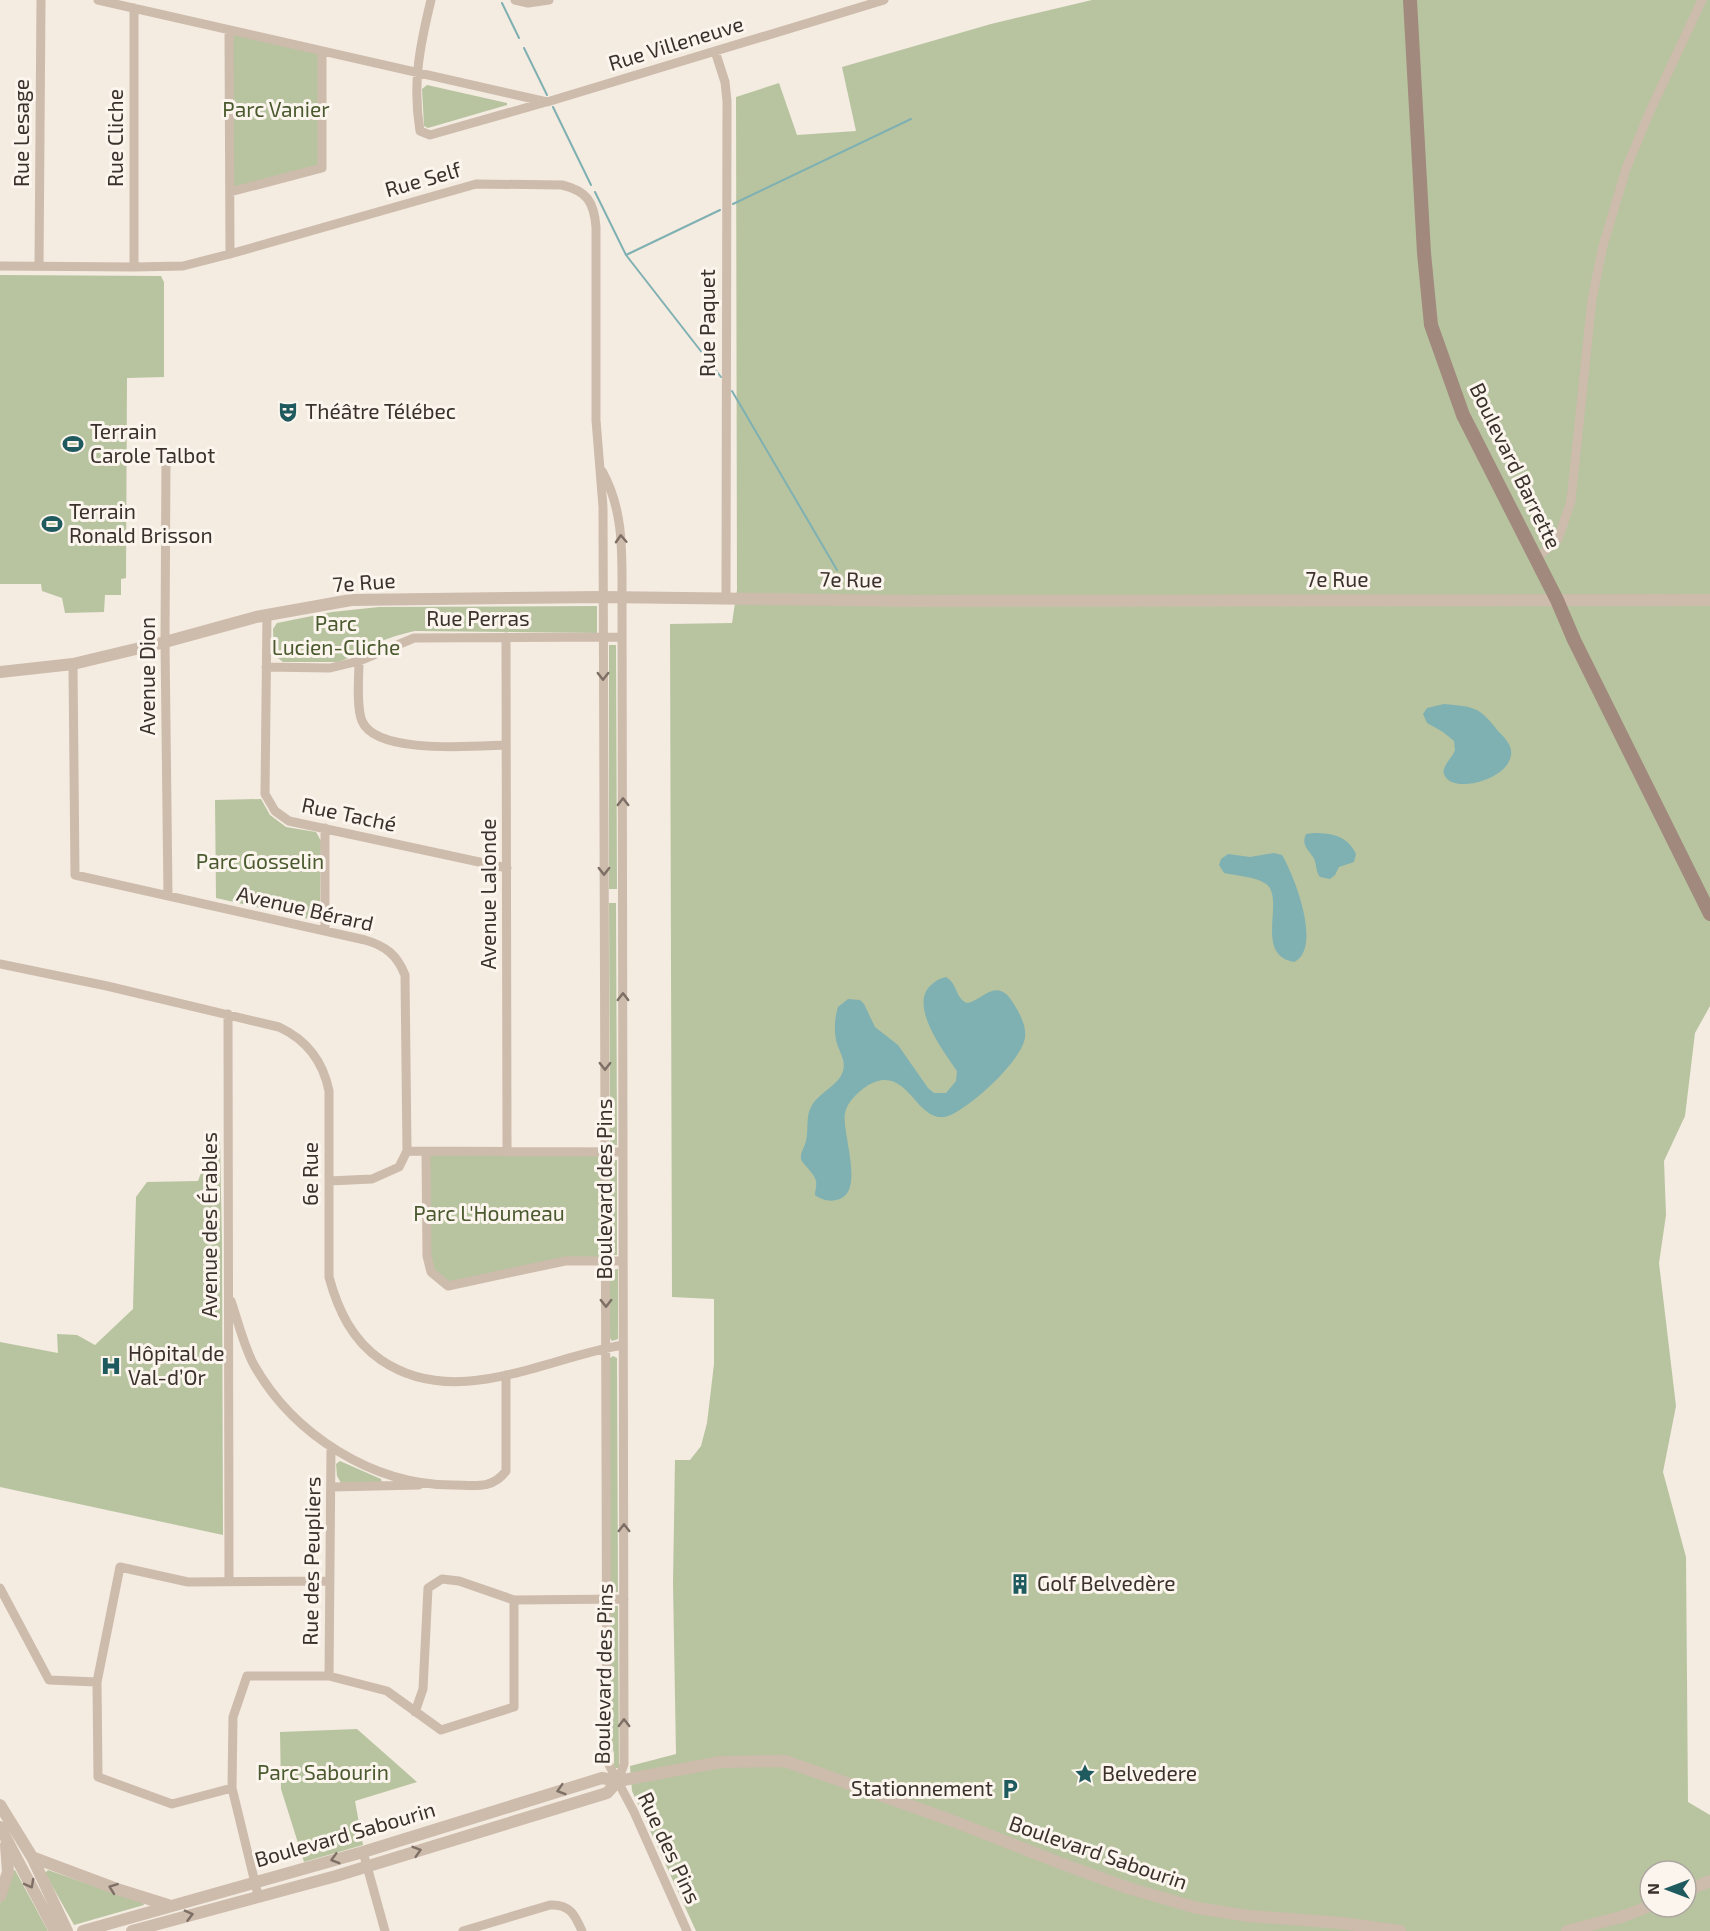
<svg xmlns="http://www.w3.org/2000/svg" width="1710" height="1931" font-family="'Exo 2',sans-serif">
	<rect width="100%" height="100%" fill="#f4ebe1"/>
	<path fill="#b8c4a0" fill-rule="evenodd" d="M1092 0H1710V1006L1695 1033 1685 1116 1664 1161 1666 1215 1659 1263 1676 1406 1663 1472 1686 1557 1688 1802 1710 1815V1931H696L632 1791 630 1766 676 1754 673 1583 675 1460H690L701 1446 707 1423 714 1364V1299L672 1297 670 624 732 623 737 590 736 97 779 83 797 135 856 131 842 67 991 24ZM1650 1871H1686V1907H1650Z
		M229 30 322 51V168L230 192Z
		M427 85 507 103V105L428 128 424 126 422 89Z
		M0 275 161 276 164 282V377L127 378 126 578 121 579V595H105L104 612 65 613 62 598 42 591 41 584H0Z
		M597 606V633L415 631C398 635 380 640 364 649 355 654 348 659 338 662H283L274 655 273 629 277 623 332 612 379 607Z
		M609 645H616L617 889H609Z
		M261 799 270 815 286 827 316 832 321 841 320 911 309 919 216 898 215 800Z
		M609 903H616L617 1145H610Z
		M213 1140H220L222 1245 223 1535 0 1487V1342L58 1353 57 1334 77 1335 95 1345 133 1309 136 1197 147 1182 198 1181Z
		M426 1152H605L606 1261H565L448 1286 431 1272Z
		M610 1160H617V1255H610Z
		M618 1269V1339L612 1341 610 1338V1270Z
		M613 1356 617 1358 618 1592H610V1358Z
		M340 1461 381 1479 382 1482 341 1483 337 1476 336 1464Z
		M610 1606H618L619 1768H614V1753L611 1744Z
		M357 1729 417 1782 355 1801 363 1845 304 1862 281 1789 280 1732Z
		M15 1870 48 1931H0V1903L6 1893 13 1871Z
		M48 1870 143 1903 144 1905 74 1925 45 1873Z"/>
	<path fill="#7fb0b2" d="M1444 704C1474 707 1479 706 1498 731 1503 736 1510 743 1511 750 1515 779 1451 796 1444 774 1441 767 1453 757 1455 750L1454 741 1443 732 1427 723 1423 714 1427 708Z
		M1314 833C1332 833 1348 836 1356 854L1354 862 1339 867 1335 875 1330 879 1320 877C1315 870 1317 863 1313 857 1308 849 1301 845 1306 834Z
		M1274 853 1282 855C1294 875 1323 948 1294 962 1253 955 1286 898 1266 884 1254 876 1237 876 1224 873L1219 865 1221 859 1228 854 1250 857Z
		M946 977C958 984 955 998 967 1003 978 1002 989 987 1001 991 1008 993 1014 1004 1018 1011 1022 1019 1026 1027 1025 1037 1023 1060 969 1109 948 1116 915 1127 908 1057 864 1088 856 1094 847 1103 845 1113 841 1132 867 1195 836 1200 829 1202 820 1199 815 1195 815 1189 817 1187 816 1181 814 1172 802 1164 801 1159 800 1153 805 1146 806 1141 809 1128 805 1117 812 1105 820 1092 839 1085 843 1071 846 1061 840 1053 837 1044 834 1032 834 1020 838 1007L848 999 860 1000 864 1004 875 1027 898 1045 928 1088 934 1093H946L956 1081 957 1071C945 1053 909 1007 930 986 935 981 940 978 946 977Z"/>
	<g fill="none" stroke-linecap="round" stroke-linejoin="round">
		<path stroke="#7fb0b2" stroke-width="2" d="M502 3 519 38
			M524 48 547 95
			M553 107 591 185
			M595 192 626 255 721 377
			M733 204 911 119
			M626 255 720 210
			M732 391 837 570"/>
		<path stroke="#cdbbac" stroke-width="9" d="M98 0 547 102 884 0
			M431 0C420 45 412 84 420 131L430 135 546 102
			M515 0 528 3 549 0
			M229 30 230 254
			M715 51 725 82 727 101 726 597
			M230 192 322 168V51
			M0 266 134 267 183 266 230 254 476 184 562 185C587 191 594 202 596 227V420L603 507 607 1761 634 1812 687 1931
			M39 266 41 0
			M134 267V8
			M166 456 165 642 168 896
			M602 471C624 510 622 553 622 597L624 1764 618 1781
			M1536 559 1558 539 1571 501 1592 299 1603 246 1626 169 1650 111 1702 0
			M267 614 265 794 275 811 289 821 507 868
			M506 637 507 1152
			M359 661C359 677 356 706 362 721 376 755 475 746 506 745
			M73 664 75 875 365 940C386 946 397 955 405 975L407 1151 399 1167 372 1179 329 1181
			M266 667 330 668 359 661 414 638 622 637
			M325 828V931
			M0 964 107 986 279 1027C307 1040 323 1061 329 1091V1277C338 1310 352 1340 381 1360 456 1411 544 1358 623 1345
			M228 1014 229 1581
			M407 1151 623 1152
			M426 1152 427 1256 431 1272 448 1286 565 1261H623
			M231 1301C238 1321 244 1347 254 1365 293 1434 372 1485 452 1485 474 1485 492 1490 506 1471V1375
			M331 1487 419 1485
			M0 1588 49 1680 97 1682
			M329 1676 331 1447
			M415 1712 423 1689 428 1588 442 1579 459 1581 514 1600 624 1599
			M232 1788 172 1804 98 1777 97 1682 120 1567 188 1582 330 1581
			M363 1852 385 1931
			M258 1895 232 1788 233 1717 247 1676H329L387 1691 441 1730 514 1707V1600
			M463 1931 550 1905C570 1904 575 1915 582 1931"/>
		<path stroke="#cdbbac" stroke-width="12" d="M0 672 73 664 165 642 256 617 351 600 602 597 914 601 1710 600
			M0 1805 32 1857 67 1931
			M0 1827 55 1931
			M32 1857 120 1890 168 1905
			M1686 1891 1710 1881
			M0 1896 8 1872 6 1845
			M83 1931 363 1852 602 1778 618 1781 721 1762 785 1761 953 1821 1060 1863 1128 1888 1197 1908 1249 1916 1342 1923 1400 1931
			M132 1931 336 1876 607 1793 618 1781
			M1567 1931 1621 1917 1650 1906"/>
		<path stroke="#a18a7d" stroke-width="14" d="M1410 0 1424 253 1431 325 1463 415 1557 600 1574 640 1710 914"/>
	</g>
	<defs><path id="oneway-chevron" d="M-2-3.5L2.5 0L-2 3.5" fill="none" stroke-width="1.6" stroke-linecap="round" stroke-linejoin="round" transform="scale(1.5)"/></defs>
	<g stroke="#7d6f65">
		<use href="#oneway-chevron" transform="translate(621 539) rotate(-93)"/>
		<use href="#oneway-chevron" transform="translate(603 676) rotate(90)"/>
		<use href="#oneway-chevron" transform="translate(623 802) rotate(-90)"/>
		<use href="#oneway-chevron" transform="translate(604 871) rotate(90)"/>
		<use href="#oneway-chevron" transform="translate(623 997) rotate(-90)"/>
		<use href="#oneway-chevron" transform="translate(605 1066) rotate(90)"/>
		<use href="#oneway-chevron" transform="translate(606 1303) rotate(90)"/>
		<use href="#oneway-chevron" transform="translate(624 1528) rotate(-90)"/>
		<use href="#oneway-chevron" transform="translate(624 1723) rotate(-90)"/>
		<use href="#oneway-chevron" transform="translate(561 1790) rotate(163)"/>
		<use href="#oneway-chevron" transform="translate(417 1851) rotate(-17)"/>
		<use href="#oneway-chevron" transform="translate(335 1859) rotate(164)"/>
		<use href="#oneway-chevron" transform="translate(30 1884) rotate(62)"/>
		<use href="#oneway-chevron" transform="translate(113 1888) rotate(-160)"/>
		<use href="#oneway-chevron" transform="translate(189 1915) rotate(-15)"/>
	</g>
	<defs>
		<g id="theatre-bare" transform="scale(1.62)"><path d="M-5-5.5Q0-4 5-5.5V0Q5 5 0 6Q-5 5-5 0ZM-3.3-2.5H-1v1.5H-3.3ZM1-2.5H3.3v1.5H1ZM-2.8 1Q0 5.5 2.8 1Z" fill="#1f5a5e" stroke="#fbf5ee" stroke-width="2.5" paint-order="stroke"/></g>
		<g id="stadium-bare" transform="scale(1.62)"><path d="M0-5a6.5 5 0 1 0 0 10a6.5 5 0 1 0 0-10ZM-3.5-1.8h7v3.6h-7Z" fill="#1f5a5e" stroke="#fbf5ee" stroke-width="2.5" paint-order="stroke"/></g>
		<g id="hospital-bare" transform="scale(1.62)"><path d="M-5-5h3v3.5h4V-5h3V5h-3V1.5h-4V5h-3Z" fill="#1f5a5e" stroke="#fbf5ee" stroke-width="2.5" paint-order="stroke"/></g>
		<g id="building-bare" transform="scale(1.62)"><path d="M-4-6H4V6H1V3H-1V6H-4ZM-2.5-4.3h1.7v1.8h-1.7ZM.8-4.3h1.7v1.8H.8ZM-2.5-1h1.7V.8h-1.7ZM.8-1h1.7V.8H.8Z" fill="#1f5a5e" stroke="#fbf5ee" stroke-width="2.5" paint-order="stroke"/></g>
		<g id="sight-bare" transform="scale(1.62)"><path d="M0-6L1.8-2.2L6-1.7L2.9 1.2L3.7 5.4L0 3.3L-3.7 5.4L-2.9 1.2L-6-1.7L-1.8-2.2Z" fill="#1f5a5e" stroke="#fbf5ee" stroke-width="2.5" paint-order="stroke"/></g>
		<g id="parking-bare" transform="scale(1.62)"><path d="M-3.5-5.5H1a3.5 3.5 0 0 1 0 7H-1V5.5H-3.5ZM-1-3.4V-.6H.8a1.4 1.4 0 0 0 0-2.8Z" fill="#1f5a5e" stroke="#fbf5ee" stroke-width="2.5" paint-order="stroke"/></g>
	</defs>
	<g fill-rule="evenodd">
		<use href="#theatre-bare" x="288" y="412"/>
		<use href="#stadium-bare" x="73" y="444"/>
		<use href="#stadium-bare" x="52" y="524"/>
		<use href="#hospital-bare" x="111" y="1366"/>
		<use href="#building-bare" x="1020" y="1584"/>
		<use href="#sight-bare" x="1085" y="1774"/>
		<use href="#parking-bare" x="1010" y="1789"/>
	</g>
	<g text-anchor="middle" stroke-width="6" stroke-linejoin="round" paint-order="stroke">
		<g font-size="21" fill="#3b302b" stroke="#fbf5ee">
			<text transform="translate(676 44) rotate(-17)" y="7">Rue Villeneuve</text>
			<text transform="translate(22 133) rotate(-90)" y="7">Rue Lesage</text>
			<text transform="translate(116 138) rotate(-90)" y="7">Rue Cliche</text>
			<text transform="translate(423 180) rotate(-16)" y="7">Rue Self</text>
			<text transform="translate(708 323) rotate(-90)" y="7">Rue Paquet</text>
			<text transform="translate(1515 466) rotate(64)" y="7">Boulevard Barrette</text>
			<text transform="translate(851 580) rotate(1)" y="7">7e Rue</text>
			<text x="1337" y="587">7e Rue</text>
			<text transform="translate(364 583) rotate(-4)" y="7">7e Rue</text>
			<text x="478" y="626">Rue Perras</text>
			<text transform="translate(148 676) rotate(-90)" y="7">Avenue Dion</text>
			<text transform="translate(349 815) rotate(12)" y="7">Rue Taché</text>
			<text transform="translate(489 894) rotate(-90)" y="7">Avenue Lalonde</text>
			<text transform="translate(305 909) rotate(13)" y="7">Avenue Bérard</text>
			<text transform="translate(311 1174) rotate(-90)" y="7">6e Rue</text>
			<text transform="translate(605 1189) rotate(-90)" y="7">Boulevard des Pins</text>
			<text transform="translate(210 1225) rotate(-90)" y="7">Avenue des Érables</text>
			<text transform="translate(312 1561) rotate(-89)" y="7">Rue des Peupliers</text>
			<text transform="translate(604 1674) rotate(-89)" y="7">Boulevard des Pins</text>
			<text transform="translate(345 1835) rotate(-16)" y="7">Boulevard Sabourin</text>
			<text transform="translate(669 1848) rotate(65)" y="7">Rue des Pins</text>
			<text transform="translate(1098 1853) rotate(19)" y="7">Boulevard Sabourin</text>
		</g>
		<g font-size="21" fill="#4a5a2e" stroke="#fbf5ee">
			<text x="276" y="117">Parc Vanier</text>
			<text x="336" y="631">Parc<tspan x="336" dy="24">Lucien-Cliche</tspan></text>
			<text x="260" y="869">Parc Gosselin</text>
			<text x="489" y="1221">Parc L'Houmeau</text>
			<text x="323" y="1780">Parc Sabourin</text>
		</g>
		<g font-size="21" fill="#3b302b" stroke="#fbf5ee" text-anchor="start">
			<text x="305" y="419">Théâtre Télébec</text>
			<text x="90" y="439">Terrain<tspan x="90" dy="24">Carole Talbot</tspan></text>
			<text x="69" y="519">Terrain<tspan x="69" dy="24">Ronald Brisson</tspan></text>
			<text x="128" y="1361">Hôpital de<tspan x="128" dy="24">Val-d’Or</tspan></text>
			<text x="1037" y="1591">Golf Belvedère</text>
			<text x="1102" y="1781">Belvedere</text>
			<text x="993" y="1796" text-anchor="end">Stationnement</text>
		</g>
	</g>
	<g transform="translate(1668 1889) rotate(270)"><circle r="28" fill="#fbf5ee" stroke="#aea6a0" stroke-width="1.5"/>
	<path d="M0-4.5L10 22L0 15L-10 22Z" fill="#1f5a5e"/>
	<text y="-9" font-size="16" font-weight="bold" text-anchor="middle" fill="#3b302b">N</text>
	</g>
</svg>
